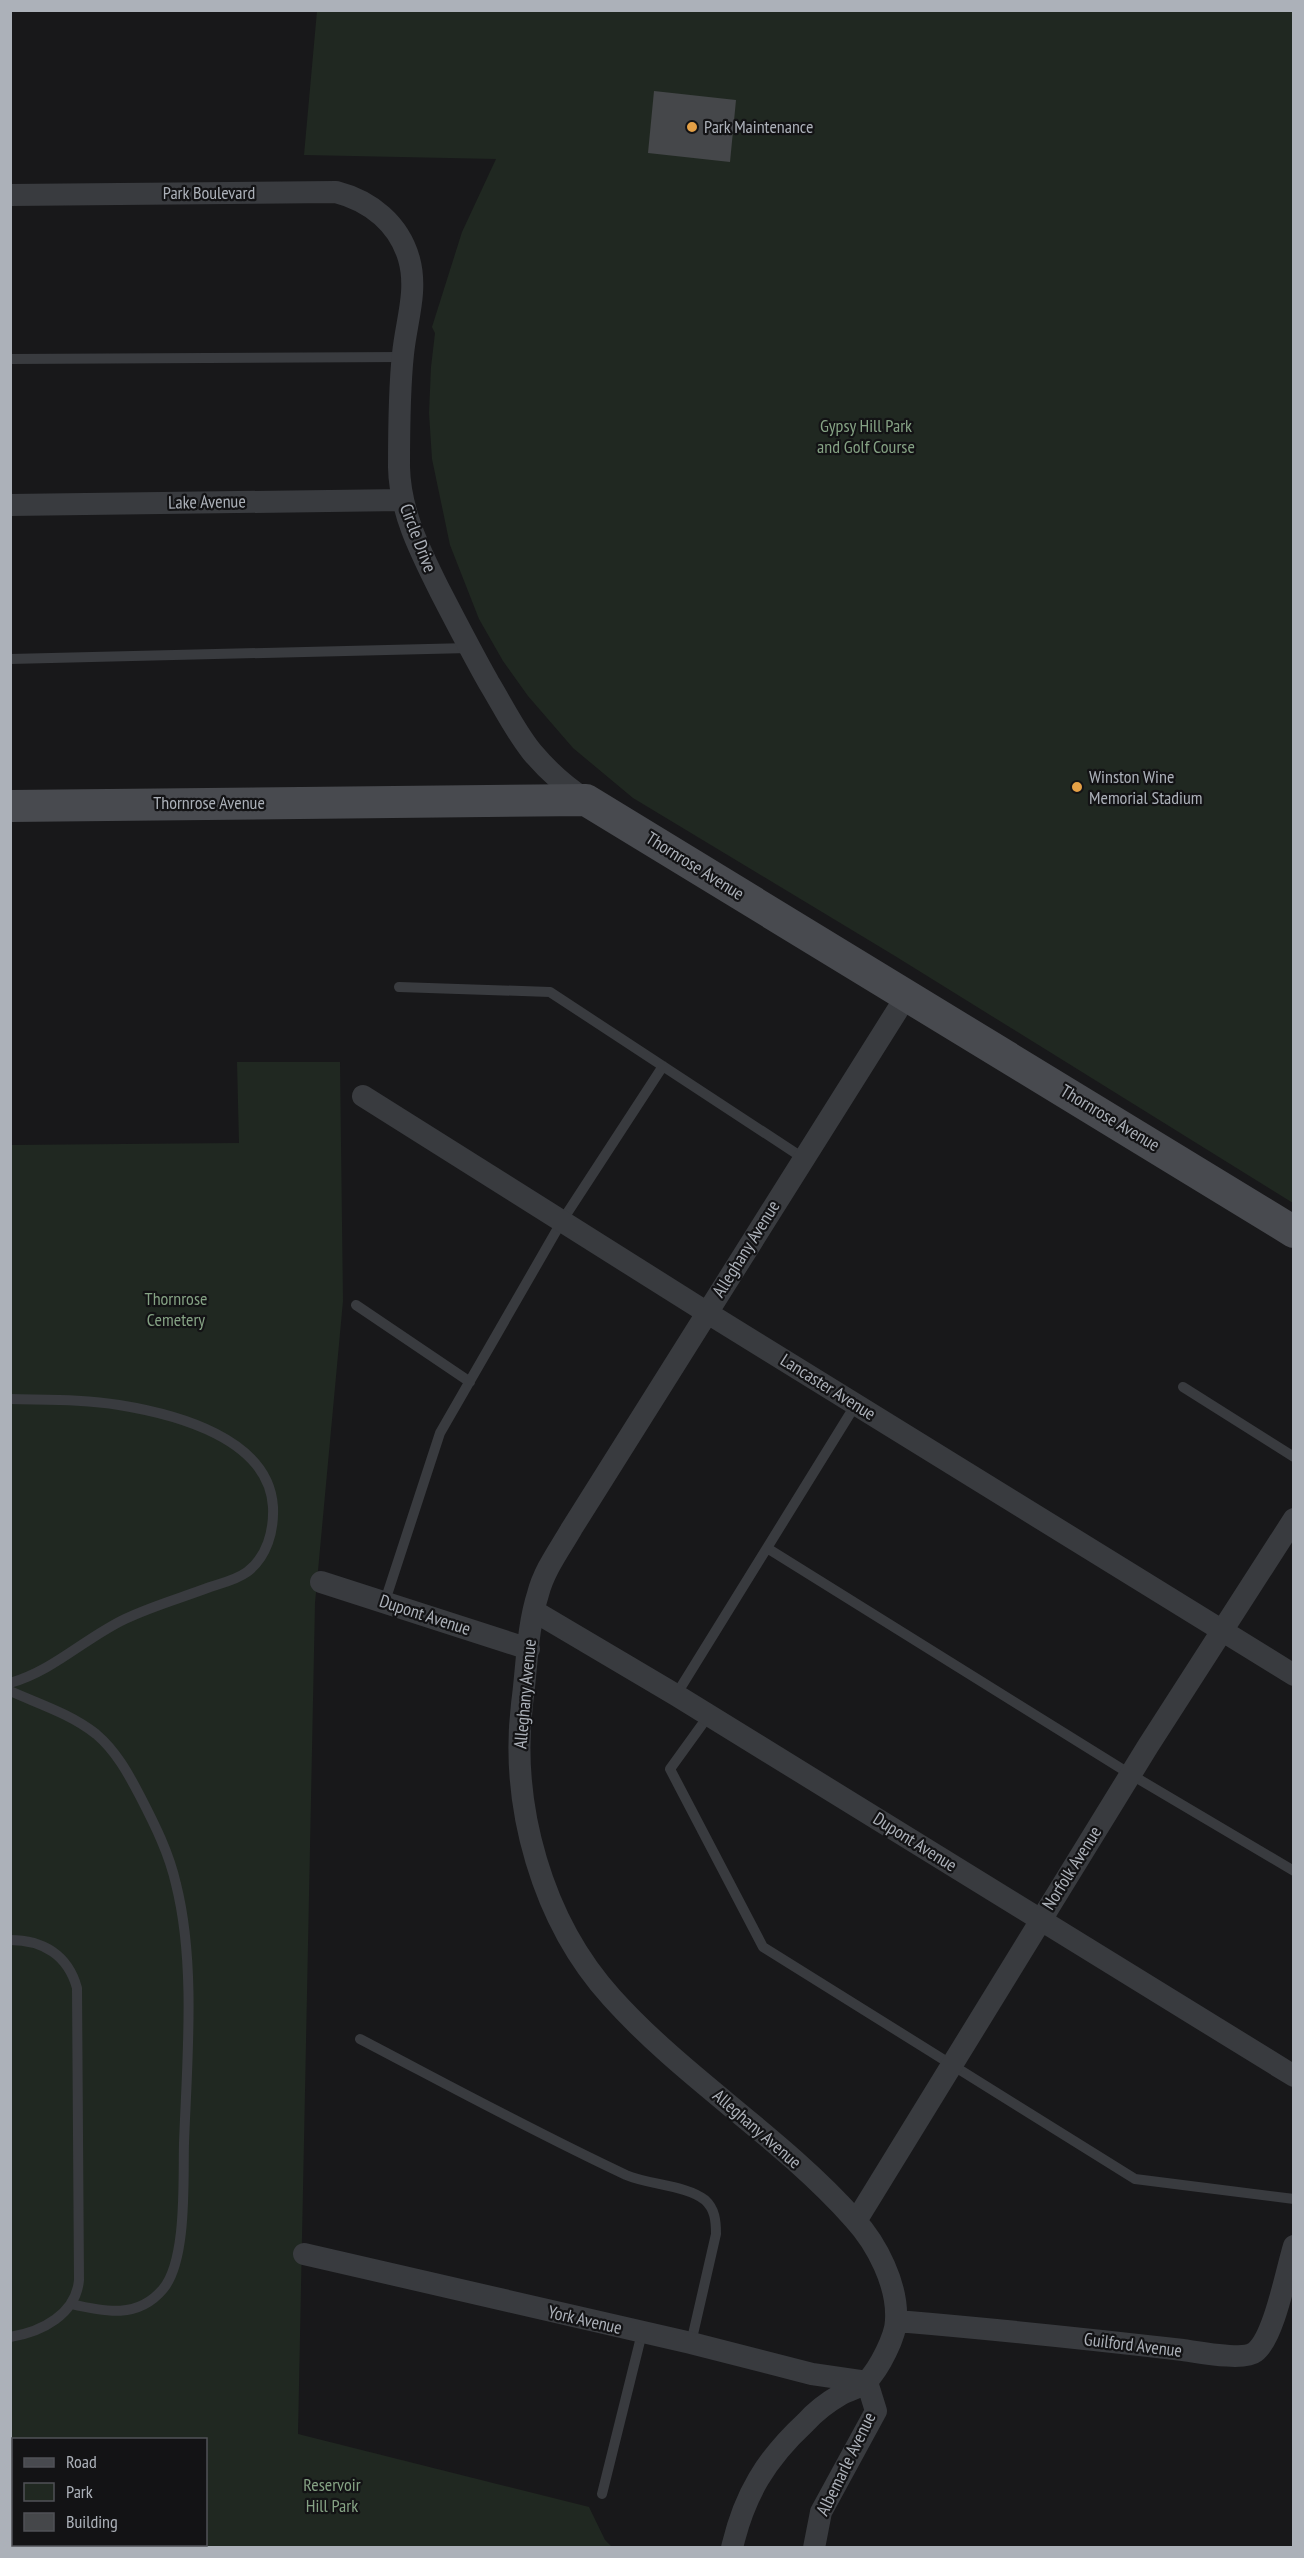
<svg xmlns="http://www.w3.org/2000/svg" width="1304" height="2558" font-family="'PT Sans Narrow',sans-serif">
	<rect width="100%" height="100%" fill="#18181a"/>
	<path fill="#202821" fill-rule="evenodd" d="M317 11H1293V1203L895 956 633 798 573 748 528 696 503 661 479 619 450 545 432 459 429 413 431 367 435 333 432 327 462 232 496 159 304 155Z
		M237 1062H340L343 1301 315 1603 298 2434 589 2507 605 2540 612 2547 11 2548V1145L239 1143ZM14 2440H206V2544H14Z"/>
	<path fill="#45474a" d="M654 91 736 100 730 162 648 153Z"/>
	<g fill="none" stroke-linecap="round" stroke-linejoin="round">
		<path stroke="#393b3f" stroke-width="10" d="M10 359 402 357
			M10 659 469 648
			M399 987 550 992 803 1158
			M356 1305 470 1382
			M1183 1387 1294 1457
			M10 1399C46 1400 84 1399 119 1405 175 1414 269 1438 273 1507 274 1531 267 1557 247 1572 236 1580 222 1583 210 1587 181 1598 152 1606 125 1619 85 1638 53 1671 10 1683
			M767 1548 1130 1774 1294 1871
			M385 1601 440 1433 562 1221 663 1066
			M10 1691C39 1704 71 1714 96 1734 116 1751 128 1773 140 1796 155 1825 169 1853 176 1884 196 1963 187 2061 184 2143 183 2181 187 2261 163 2289 138 2319 105 2312 71 2304
			M676 1695 856 1404
			M709 1715 670 1769 763 1947 1135 2179 1294 2199
			M10 1940C43 1940 68 1955 77 1988L79 2280C76 2314 42 2332 10 2337
			M360 2039C448 2085 536 2133 626 2175 649 2185 686 2185 705 2200 715 2209 716 2221 716 2234L691 2343
			M602 2494 642 2333"/>
		<path stroke="#393b3f" stroke-width="22" d="M10 195 336 192C371 201 399 224 409 259 418 291 406 322 403 354 399 391 399 429 399 467 400 512 420 551 440 591 456 622 472 653 489 683 503 706 515 731 532 752 548 771 566 787 586 800
			M10 505 403 500
			M363 1096 706 1312 1294 1675
			M321 1582 529 1649
			M534 1611 676 1695 1294 2076
			M856 2221 1148 1746 1294 1519
			M304 2254 691 2343 812 2374 867 2382 876 2411 821 2512 814 2548
			M897 2321C992 2329 1088 2339 1183 2350 1198 2352 1244 2361 1255 2352 1274 2338 1286 2272 1294 2246
			M732 2548C744 2495 766 2459 806 2422 815 2412 828 2402 840 2395 848 2390 861 2388 867 2381 879 2369 896 2336 896 2320 898 2285 877 2244 854 2219 781 2137 685 2079 612 1998 542 1921 510 1806 522 1704 527 1668 527 1628 538 1594 544 1570 560 1549 572 1528L907 995"/>
		<path stroke="#484a4f" stroke-width="32" d="M10 806 586 800 1294 1232"/>
	</g>
	<g fill="#e4a046" stroke="#131315" stroke-width="2">
		<circle cx="692" cy="127" r="6"/>
		<circle cx="1077" cy="787" r="6"/>
	</g>
	<g text-anchor="middle" stroke-width="4.5" stroke-linejoin="round" paint-order="stroke">
		<g font-size="18" fill="#acb1b9" stroke="#131315" text-anchor="start">
			<text x="704" y="133">Park Maintenance</text>
			<text x="1089" y="783">Winston Wine<tspan x="1089" dy="21">Memorial Stadium</tspan></text>
		</g>
		<g font-size="18" fill="#acb1b9" stroke="#131315">
			<text x="209" y="199">Park Boulevard</text>
			<text transform="translate(207 502) rotate(-1)" y="6">Lake Avenue</text>
			<text transform="translate(418 538) rotate(69)" y="6">Circle Drive</text>
			<text x="209" y="809">Thornrose Avenue</text>
			<text transform="translate(695 866) rotate(32)" y="6">Thornrose Avenue</text>
			<text transform="translate(1110 1118) rotate(31)" y="6">Thornrose Avenue</text>
			<text transform="translate(746 1249) rotate(-58)" y="6">Alleghany Avenue</text>
			<text transform="translate(828 1387) rotate(32)" y="6">Lancaster Avenue</text>
			<text transform="translate(425 1615) rotate(18)" y="6">Dupont Avenue</text>
			<text transform="translate(525 1694) rotate(-85)" y="6">Alleghany Avenue</text>
			<text transform="translate(915 1842) rotate(32)" y="6">Dupont Avenue</text>
			<text transform="translate(1072 1868) rotate(-58)" y="6">Norfolk Avenue</text>
			<text transform="translate(757 2129) rotate(41)" y="6">Alleghany Avenue</text>
			<text transform="translate(585 2320) rotate(13)" y="6">York Avenue</text>
			<text transform="translate(1133 2345) rotate(7)" y="6">Guilford Avenue</text>
			<text transform="translate(846 2464) rotate(-64)" y="6">Albemarle Avenue</text>
		</g>
		<g font-size="18" fill="#85a284" stroke="#131315">
			<text x="866" y="432">Gypsy Hill Park<tspan x="866" dy="21">and Golf Course</tspan></text>
			<text x="176" y="1305">Thornrose<tspan x="176" dy="21">Cemetery</tspan></text>
			<text x="332" y="2491">Reservoir<tspan x="332" dy="21">Hill Park</tspan></text>
		</g>
	</g>
	<rect width="1304" height="2558" fill="none" stroke="#acb1b9" stroke-width="24"/>
	<rect x="12" y="2438" width="195" height="108" fill="#131315" stroke="#505257" stroke-width="1.5"/>
	<rect x="24" y="2458" width="30" height="9" fill="#484a4f" stroke="#505257" stroke-width="1.5"/>
	<text x="66" y="2468" font-size="18" fill="#acb1b9">Road</text>
	<rect x="24" y="2483" width="30" height="18" fill="#202821" stroke="#505257" stroke-width="1.5"/>
	<text x="66" y="2498" font-size="18" fill="#acb1b9">Park</text>
	<rect x="24" y="2513" width="30" height="18" fill="#45474a" stroke="#505257" stroke-width="1.5"/>
	<text x="66" y="2528" font-size="18" fill="#acb1b9">Building</text>
</svg>
